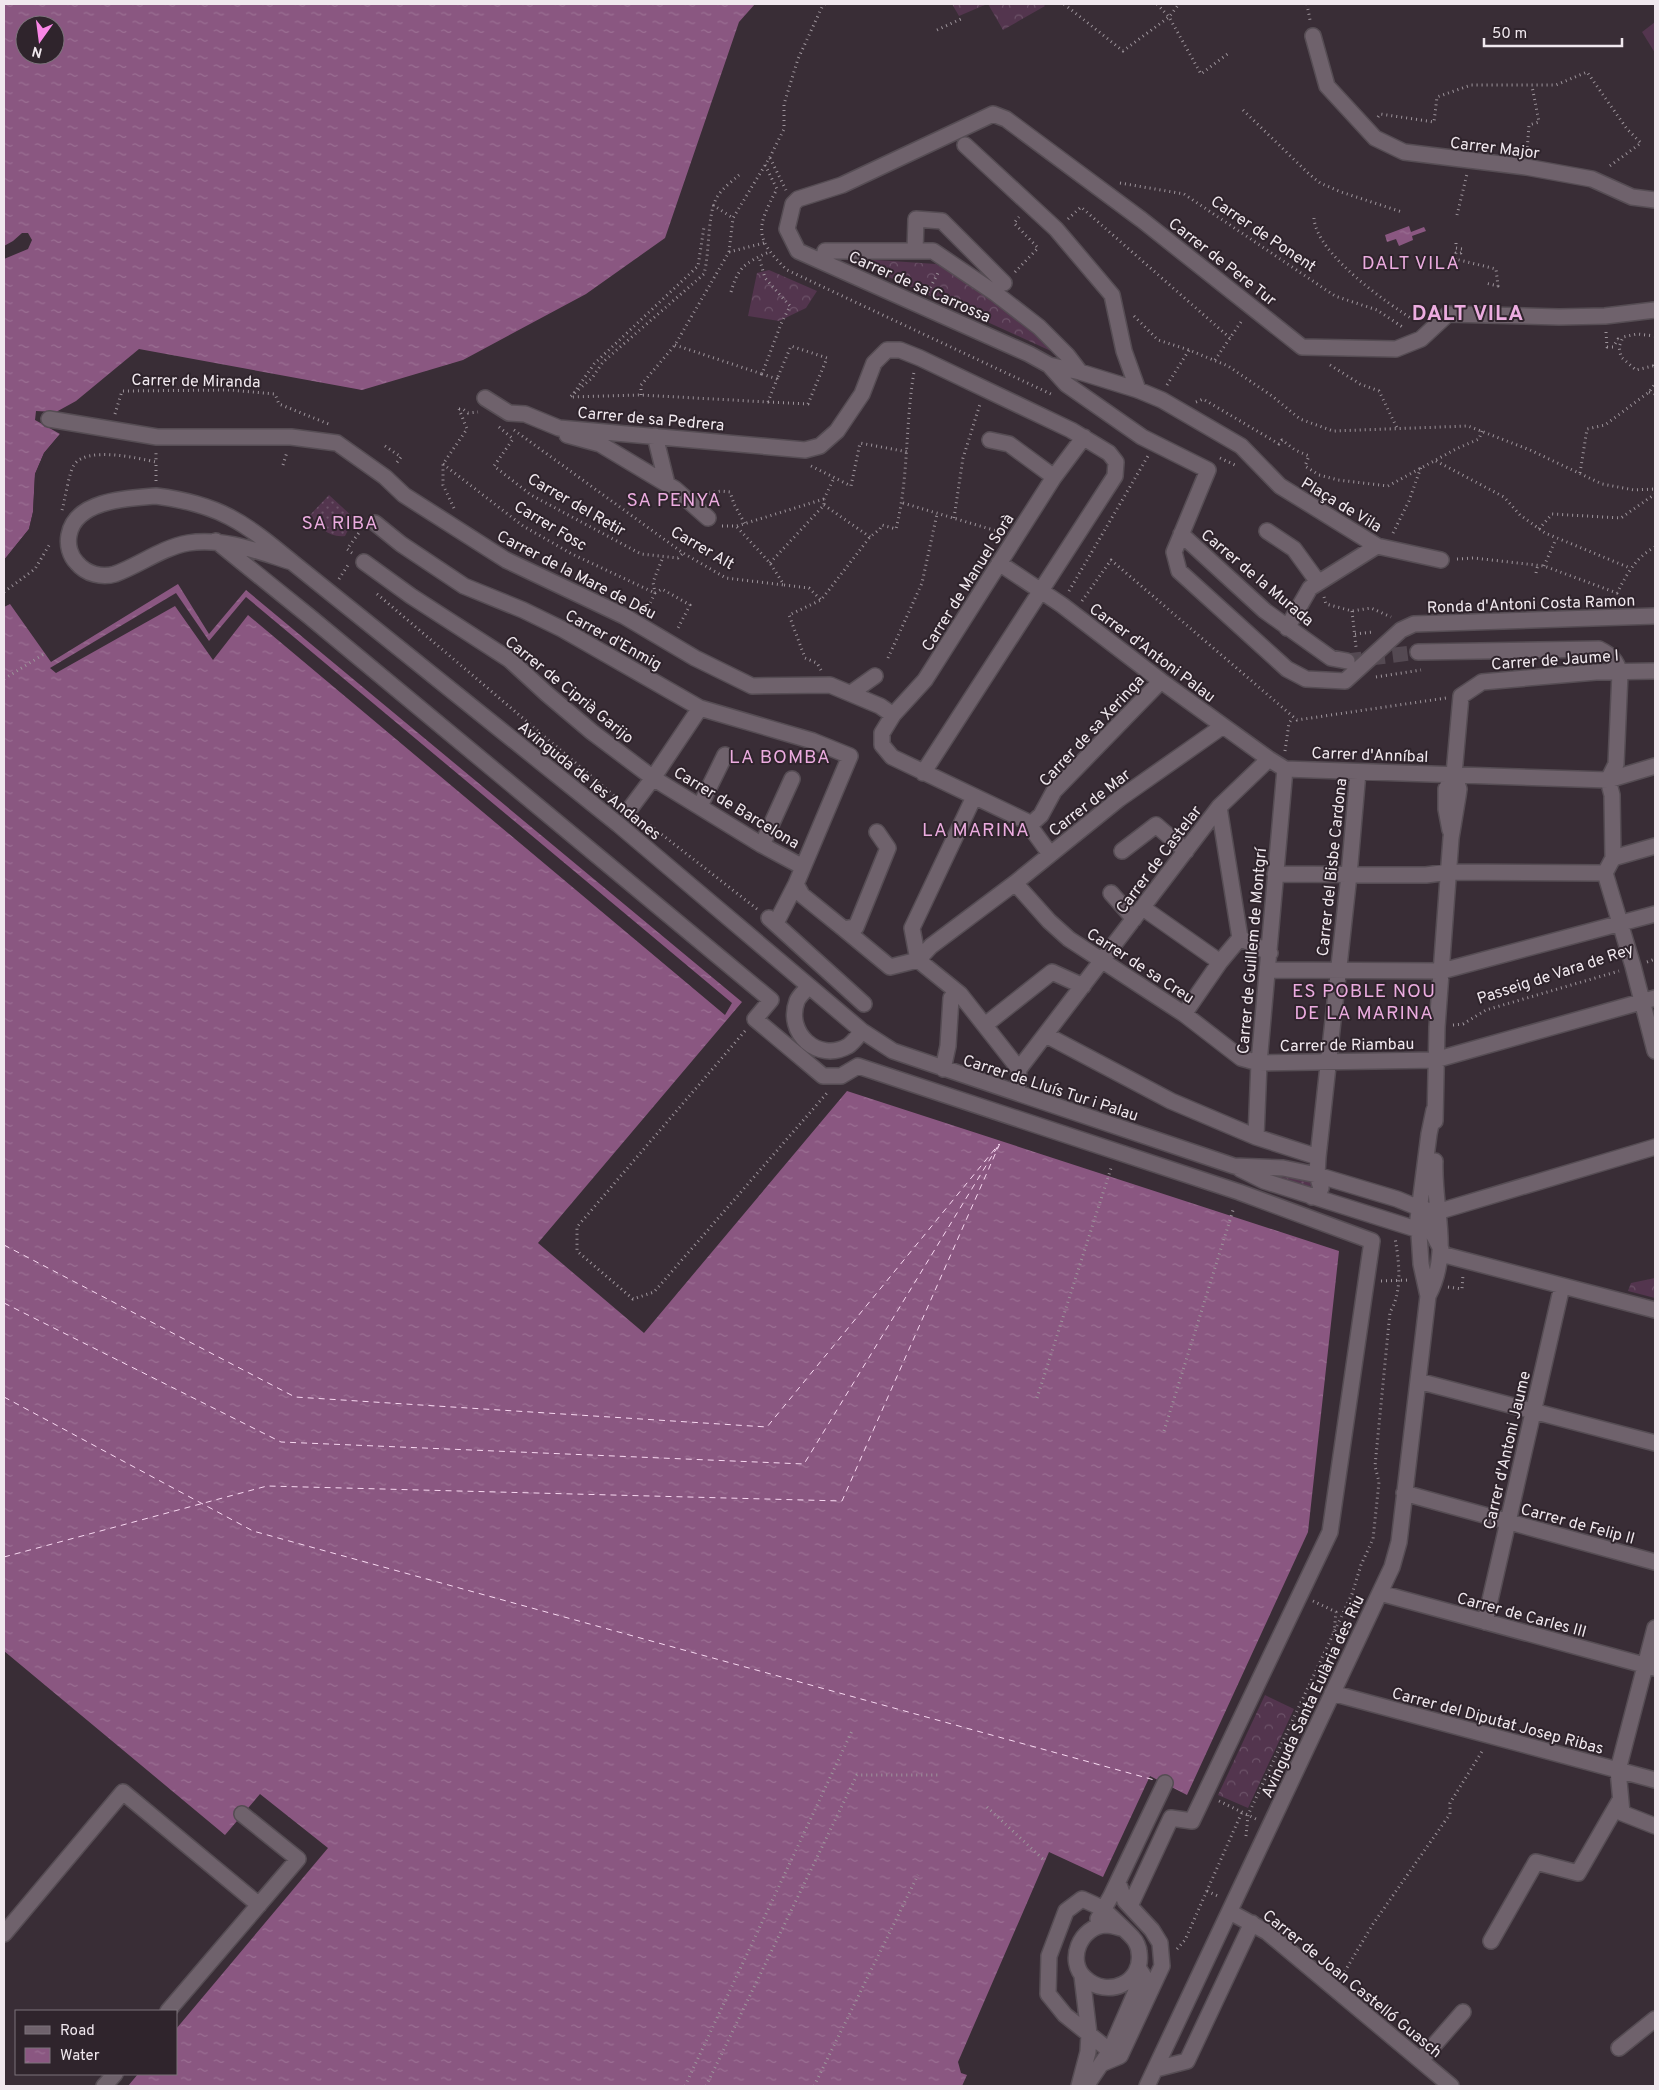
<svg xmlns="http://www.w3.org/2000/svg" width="1659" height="2090" font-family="Overpass,sans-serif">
	<defs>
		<pattern id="forest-crowns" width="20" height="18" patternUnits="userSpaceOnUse" patternTransform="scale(1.25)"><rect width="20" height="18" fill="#53354e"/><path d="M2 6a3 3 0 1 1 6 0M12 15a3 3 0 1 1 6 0" fill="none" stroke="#6c5268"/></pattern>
		<pattern id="garden-dots" width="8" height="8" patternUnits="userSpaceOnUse" patternTransform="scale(1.25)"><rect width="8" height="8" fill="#53354e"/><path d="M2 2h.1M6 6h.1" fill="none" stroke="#6c5268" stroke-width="1.8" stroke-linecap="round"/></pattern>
		<pattern id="water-ripples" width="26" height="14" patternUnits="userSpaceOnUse" patternTransform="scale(1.25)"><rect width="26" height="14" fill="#8a5781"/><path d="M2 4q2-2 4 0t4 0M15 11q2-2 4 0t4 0" fill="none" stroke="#9b6f93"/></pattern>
	</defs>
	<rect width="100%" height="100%" fill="#392d36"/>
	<path fill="#53354e" d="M1655 22V53L1642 32Z"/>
	<path fill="url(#forest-crowns)" d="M952 4H987L959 16Z
		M988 4H1043L1045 6 1003 30Z
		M847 258 936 264 979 288 1022 320 1053 352Z
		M769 270 817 291 806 308 779 321 748 316 757 273Z
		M1655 1278V1298L1628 1291 1631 1283Z
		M1265 1695 1294 1709 1248 1808 1218 1795Z"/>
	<path fill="url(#garden-dots)" d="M329 495 354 518 345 536C329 538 319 527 310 515Z
		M1261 1173 1296 1176 1312 1182 1310 1188Z"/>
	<path fill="url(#water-ripples)" fill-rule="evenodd" d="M4 4H755L739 22 665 238 586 294 463 360 362 390 139 349 76 401 56 412 36 411 35 420 60 434 44 453 35 474 33 512 29 529 4 560V259L28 249 32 240 28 233H22L13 241 4 246ZM25 25H55V55H25Z
		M1409 226 1411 232 1424 227 1426 231 1412 236 1413 240 1399 246 1396 239 1387 242 1385 235Z
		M178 584 209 634 246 590 742 1002 538 1243 644 1333 847 1091 1339 1251 1308 1532 1187 1795 1150 1776 1103 1877 1049 1852 958 2062 961 2073 967 2075 962 2086H128L138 2074H176V2029L328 1848 260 1794 225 1835 4 1651V607L10 604 51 662Z"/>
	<path fill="#392d36" d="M60 434 63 435 46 454 38 475 35 513 31 530 4 563V560L29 529 33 512 35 474 44 453Z
		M176 593 209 641 246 597 732 1003 725 1015 248 615 213 660 175 606 56 673 50 668Z"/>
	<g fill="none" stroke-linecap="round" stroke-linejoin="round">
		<path stroke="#f8d8f1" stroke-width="1" stroke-dasharray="6 5" stroke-linecap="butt" d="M4 1245 295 1397 767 1427 999 1144
			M4 1303 281 1442 804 1464 998 1146
			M4 1397 253 1531 1158 1781
			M4 1557 267 1486 842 1501 1001 1141"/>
		<path stroke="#544952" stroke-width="15" stroke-dasharray="15 8" stroke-linecap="butt" d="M1347 661 1418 652"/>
		<g stroke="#564d54" stroke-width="18">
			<path id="minor" d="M1313 36 1327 86 1375 138 1404 152 1526 167 1592 179 1632 197 1655 200
				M965 145 1056 229 1112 295 1124 351 1138 390
				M825 251H933L995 293 1039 327 1067 355 1080 372
				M915 251 916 219 942 221 1004 283
				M1655 310 1605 316 1559 317 1448 314 1421 339 1396 349 1302 347 1142 220 1006 119 993 114 842 185 798 199 793 204 787 229 798 251 1029 354 1049 365 1066 384 1142 437 1208 470 1174 552 1179 571 1287 669 1306 679 1345 681 1401 630 1414 624 1655 616
				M1049 365 1080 372 1138 390 1162 400 1241 446 1280 486 1377 546 1441 560
				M485 398 509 413 525 414 559 428 805 450 820 446 837 431 862 394 874 363 887 350H900L920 358 1071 430 1109 453 1116 462 1115 476 923 773
				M49 419 157 437H291L337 443 385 477 404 495 506 560 624 616 695 658 752 686 830 685 880 706 893 715
				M567 435 600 444 675 489 708 518
				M655 436 667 484
				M990 440 1009 444 1054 477
				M156 496C219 504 244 522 292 562 260 552 223 537 188 543 161 548 140 565 115 574 102 578 86 574 77 563 70 556 67 545 69 535 75 500 128 498 156 496Z
				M375 523 401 544 464 586 523 610 562 629 700 708 813 741 850 756 796 884 776 923
				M1267 531 1294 549 1318 582
				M1181 534 1265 611 1331 658 1347 661
				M216 541 310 617 771 1000 755 1019 823 1076H841L858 1066 1239 1192 1372 1241 1330 1532 1192 1821 1171 1818 1130 1906
				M292 562 619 825 862 1031 893 1051 1234 1166 1283 1168 1317 1175 1397 1199 1419 1208 1441 1249
				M364 562 411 596 510 660 547 694 592 732 653 778 762 845 803 867
				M999 563 1062 605 1161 681 1269 759 1285 769 1608 780 1655 766
				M1287 628 1310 588 1377 546
				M1418 652 1599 649C1611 655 1616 660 1620 673L1616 764 1608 780 1612 795 1613 858 1605 873 1633 966 1655 1051
				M851 693 875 676
				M974 797 912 928 918 960 960 994 1019 1069 1017 1093
				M700 806 725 755
				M629 810 653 778 700 708
				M1029 826 1041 815 1054 791 1161 681
				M1450 830 1446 809V789L1454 774 1461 696 1482 682 1596 672 1655 671
				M762 845 792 779
				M1122 851 1156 825 1186 851
				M1050 854 1026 821 892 757 882 745V733L893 715 925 680 1054 477 1084 437
				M1613 858 1655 846
				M1275 874 1426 875 1449 872 1605 873
				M1015 883 1049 921 1069 939 1184 1014 1241 1058 1259 1063 1435 1060 1655 998
				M796 884 802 895 844 929 856 927 888 848 877 832
				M1111 893 1134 919
				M1143 908 1220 962
				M769 918 864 1004
				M844 929 890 967 918 960 931 946 1015 883 1119 799 1223 726
				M1240 938 1270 953
				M1268 970 1442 971 1655 914
				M809 986C805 991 799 996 797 1001 785 1033 818 1063 848 1046 853 1043 858 1036 862 1031
				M1184 1014 1220 962 1240 938 1219 807
				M985 1025 1052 972 1083 986
				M1046 1035 1171 1101 1256 1137 1318 1157
				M943 1069 948 1046 951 998
				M1019 1069 1219 807 1269 759
				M1435 1121 1437 1027 1451 838 1458 796 1459 789 1454 774
				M1256 1137 1259 1063 1285 769
				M1240 1169 1264 1181 1419 1230
				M1312 1197 1319 1193 1321 1188 1317 1175 1318 1157 1349 875 1358 772
				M1428 1210 1437 1212 1655 1147
				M1441 1254 1655 1310
				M1428 1296C1452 1251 1433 1210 1435 1161
				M1418 1381 1655 1443
				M1404 1493 1655 1562
				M1380 1593 1655 1668
				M1485 1622 1562 1286
				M1655 1628 1618 1770 1622 1813 1655 1826
				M1332 1693 1655 1780
				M1230 1912 1267 1932 1451 2086
				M1098 1919 1111 1896 1165 1783
				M4 1934 123 1792 259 1905
				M1491 1941 1536 1862 1578 1873 1620 1800
				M168 2011 298 1859 242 1814
				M1619 2048 1655 2019
				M1110 2051 1065 2015 1048 1994 1049 1956 1066 1911 1082 1899C1089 1902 1096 1905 1103 1909 1106 1912 1131 1935 1133 1938 1136 1941 1139 1948 1139 1952 1144 1983 1107 1999 1085 1978 1066 1961 1080 1926 1106 1925 1111 1925 1117 1927 1121 1928
				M1421 2060 1463 2012
				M1101 2064 1120 2056 1162 1966 1160 1943 1152 1930 1125 1901 1118 1882
				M1156 2069 1187 2061 1252 1923
				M104 2086 115 2074
				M1079 2086 1088 2052 1089 2034 1082 1976
				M1086 2086 1110 2051 1143 1975 1139 1969
				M1147 2086 1392 1567 1399 1542 1428 1296 1421 1264 1418 1219 1429 1134 1434 1110"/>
		</g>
		<path stroke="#9d949b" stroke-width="3" stroke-dasharray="1 4" stroke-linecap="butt" d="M1064 4 1123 51 1169 17 1179 4
			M1157 4 1169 17 1201 74 1230 52
			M1307 4 1310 20
			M937 30 961 19
			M1243 110 1309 174 1320 183 1341 192 1402 212
			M1378 117 1380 114 1434 122 1437 97 1471 85H1556L1587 72 1627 129 1641 143 1607 168
			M1527 152 1529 125 1539 122 1532 86
			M770 158 786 190
			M765 165 777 189C756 228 754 238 787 270L1053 395
			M739 175C732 181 722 189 717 197 707 214 710 252 704 274L603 362 592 378 570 397 641 395 768 402 777 379 762 374 781 324 790 306 765 278 759 257
			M1120 183 1184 194 1335 296 1377 310 1404 328
			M713 205 733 218
			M1457 215 1467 174
			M1314 218C1316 254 1388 304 1417 322
			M1068 219 1081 207 1230 338
			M1456 243V248L1462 249 1461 253H1456L1455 259 1496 269 1498 286 1485 283
			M729 252 764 243
			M1015 272 1038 248 1014 223 1019 217
			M731 292C738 267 745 263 769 252
			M928 292 938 273
			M1134 316 1158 340 1189 350 1228 366 1272 396 1300 419 1333 431 1468 426 1530 450 1602 484 1634 490 1655 489
			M1606 332 1607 347H1613L1618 339 1622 341
			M1655 336 1637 334 1623 337 1619 347 1621 357 1636 370 1653 366 1655 368
			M675 345 762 374
			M1215 360 1243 319
			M1330 365 1360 384 1379 391 1398 430
			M1167 385 1189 350
			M1649 392 1655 394
			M574 393 594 364 698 266 704 227
			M641 395V385L675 345 729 252 733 218 770 157 784 129V104L798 59 822 7 825 4
			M768 402 808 404 827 358 791 346 777 379
			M1196 402 1203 399 1279 444 1282 440 1295 450 1309 456 1305 466 1319 475 1338 480 1388 486 1456 449 1479 439 1482 431
			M459 409H463L468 413 478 412
			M115 414 122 391 230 390 275 394 279 404 331 425
			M499 427 513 439 494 466 531 495 641 554 678 558 683 553
			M514 430 683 553 726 578 784 585
			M385 446 401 457 395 465
			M1220 458 1235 465
			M1436 461 1504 497 1520 515 1545 533 1630 568
			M443 464 523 526 572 554 655 593
			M283 465 287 452
			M811 466 851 486 860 443 908 452
			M1580 473 1587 429 1605 425 1649 392 1655 384
			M156 481V462
			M704 494 721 491 730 492 734 504 745 524
			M903 503 1000 532
			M824 505 870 537
			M454 508 443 485V464L467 429 459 409
			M62 510C65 500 69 472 74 465 86 446 137 458 156 462V453
			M954 518 963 458 980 404
			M722 526H737L824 499
			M737 527 770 563 784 585 809 588 821 600
			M1539 529 1552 514 1621 518 1655 494
			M1393 533 1409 501 1421 467
			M352 553 347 549 361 530
			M1457 559 1474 558 1544 566 1617 593C1627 574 1636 557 1655 547
			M770 563 824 505V499L834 478
			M1544 566 1556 539
			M1536 573 1538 564
			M339 579 348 565
			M1069 591 1148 456
			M4 592 35 569 51 542
			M655 593 662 589 690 605 677 630
			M377 594 618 799
			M1324 597 1326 604 1352 611 1371 608 1391 617
			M1082 601 1111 560 1297 720 1446 698
			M1352 611 1356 647
			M646 612 655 593 653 582 663 557
			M1355 634 1373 632
			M888 658 922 583 937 514
			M821 670 817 663 805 658 789 615 821 600 870 537 880 529 882 525 896 529C909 477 905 425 914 372
			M1376 677 1421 670
			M4 679 44 654
			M1285 751 1289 723 1293 718
			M642 819 757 909
			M1647 962 1655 959
			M1453 1025 1463 1024 1486 1010 1619 971
			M745 1031 577 1227V1251L633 1299 654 1292 827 1093
			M1381 1281 1410 1280
			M1448 1287 1462 1289 1463 1275
			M1037 1398 1112 1165
			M1164 1431 1234 1207
			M1313 1601 1336 1612 1334 1633 1342 1637
			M1219 1801 1256 1819
			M987 1807 1045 1861
			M1246 1836 1248 1815 1352 1594 1361 1565 1373 1539 1379 1482 1375 1466 1390 1312C1403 1291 1399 1261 1395 1238
			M1207 1891 1220 1897
			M1177 1949 1185 1940 1242 1812
			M1342 1976 1373 1924 1450 1814V1803L1483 1750
			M685 2086 852 1731
			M706 2086 857 1775H940
			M814 2086 918 1875"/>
		<use href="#minor" stroke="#6f626c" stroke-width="15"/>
	</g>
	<g text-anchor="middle" stroke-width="4" stroke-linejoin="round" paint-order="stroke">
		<g font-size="16" fill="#f0e8ee" stroke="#2f242c">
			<text transform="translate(1495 147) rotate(7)" y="6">Carrer Major</text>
			<text transform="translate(1264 233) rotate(34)" y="6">Carrer de Ponent</text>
			<text transform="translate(1223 261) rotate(38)" y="6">Carrer de Pere Tur</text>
			<text transform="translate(920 286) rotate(24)" y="6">Carrer de sa Carrossa</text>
			<text transform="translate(196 380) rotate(1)" y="6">Carrer de Miranda</text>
			<text transform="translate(651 418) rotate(5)" y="6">Carrer de sa Pedrera</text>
			<text transform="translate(577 504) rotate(30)" y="6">Carrer del Retir</text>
			<text transform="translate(1342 504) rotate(31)" y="6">Plaça de Vila</text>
			<text transform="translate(551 525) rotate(31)" y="6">Carrer Fosc</text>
			<text transform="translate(703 547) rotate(30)" y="6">Carrer Alt</text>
			<text transform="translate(577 574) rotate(27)" y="6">Carrer de la Mare de Déu</text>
			<text transform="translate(1258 577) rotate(40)" y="6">Carrer de la Murada</text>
			<text transform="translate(967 582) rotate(-58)" y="6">Carrer de Manuel Sorà</text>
			<text transform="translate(1531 603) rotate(-2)" y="6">Ronda d'Antoni Costa Ramon</text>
			<text transform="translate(614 639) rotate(29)" y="6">Carrer d'Enmig</text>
			<text transform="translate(1153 652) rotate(37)" y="6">Carrer d'Antoni Palau</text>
			<text transform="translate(1555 659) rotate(-4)" y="6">Carrer de Jaume I</text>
			<text transform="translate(570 689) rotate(39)" y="6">Carrer de Ciprià Garijo</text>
			<text transform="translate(1091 730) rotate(-47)" y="6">Carrer de sa Xeringa</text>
			<text transform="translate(1370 754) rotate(2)" y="6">Carrer d'Anníbal</text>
			<text transform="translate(590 780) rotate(39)" y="6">Avinguda de les Andanes</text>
			<text transform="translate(1089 802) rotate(-38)" y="6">Carrer de Mar</text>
			<text transform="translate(737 807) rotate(31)" y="6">Carrer de Barcelona</text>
			<text transform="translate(1158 859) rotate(-53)" y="6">Carrer de Castelar</text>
			<text transform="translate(1331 867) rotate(-84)" y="6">Carrer del Bisbe Cardona</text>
			<text transform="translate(1251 951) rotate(-85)" y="6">Carrer de Guillem de Montgrí</text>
			<text transform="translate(1141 965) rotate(33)" y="6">Carrer de sa Creu</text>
			<text transform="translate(1555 973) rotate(-18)" y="6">Passeig de Vara de Rey</text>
			<text transform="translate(1347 1044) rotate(-1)" y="6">Carrer de Riambau</text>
			<text transform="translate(1051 1087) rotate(18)" y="6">Carrer de Lluís Tur i Palau</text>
			<text transform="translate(1506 1450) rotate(-77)" y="6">Carrer d'Antoni Jaume</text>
			<text transform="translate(1578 1523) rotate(15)" y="6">Carrer de Felip II</text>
			<text transform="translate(1522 1614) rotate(15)" y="6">Carrer de Carles III</text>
			<text transform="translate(1312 1696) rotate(-65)" y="6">Avinguda Santa Eulària des Riu</text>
			<text transform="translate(1498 1720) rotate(15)" y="6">Carrer del Diputat Josep Ribas</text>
			<text transform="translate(1353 1983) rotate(39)" y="6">Carrer de Joan Castelló Guasch</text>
		</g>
		<g font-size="19" letter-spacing="1" fill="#ecace0" stroke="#2f242c">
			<text x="1411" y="269">DALT VILA</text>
			<text x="674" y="506">SA PENYA</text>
			<text x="340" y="529">SA RIBA</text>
			<text x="780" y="763">LA BOMBA</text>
			<text x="976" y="836">LA MARINA</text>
			<text x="1364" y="997">ES POBLE NOU<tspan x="1364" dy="22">DE LA MARINA</tspan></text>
		</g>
		<g font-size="21" font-weight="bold" letter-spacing="1" fill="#ecace0" stroke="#2f242c">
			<text x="1468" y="320">DALT VILA</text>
		</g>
	</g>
	<rect width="1659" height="2090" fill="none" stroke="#f0e8ee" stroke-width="10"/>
	<rect x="15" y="2010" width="162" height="65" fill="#2f242c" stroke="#7c727a"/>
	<rect x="25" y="2026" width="25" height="8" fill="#6f626c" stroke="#7c727a"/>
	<text x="60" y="2035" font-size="15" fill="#f0e8ee">Road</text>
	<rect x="25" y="2048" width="25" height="15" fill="url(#water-ripples)" stroke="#7c727a"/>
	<text x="60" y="2060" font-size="15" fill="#f0e8ee">Water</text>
	<g transform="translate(40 40) rotate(194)"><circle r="24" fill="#2f242c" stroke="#7c727a"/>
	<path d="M0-4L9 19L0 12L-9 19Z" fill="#fa87e7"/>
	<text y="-8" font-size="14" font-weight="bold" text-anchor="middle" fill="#f0e8ee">N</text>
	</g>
	<path d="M1484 38v8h138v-8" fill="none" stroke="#f0e8ee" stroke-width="2.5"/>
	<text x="1492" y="38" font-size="15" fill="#f0e8ee" stroke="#2f242c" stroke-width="4" paint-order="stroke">50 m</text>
</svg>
